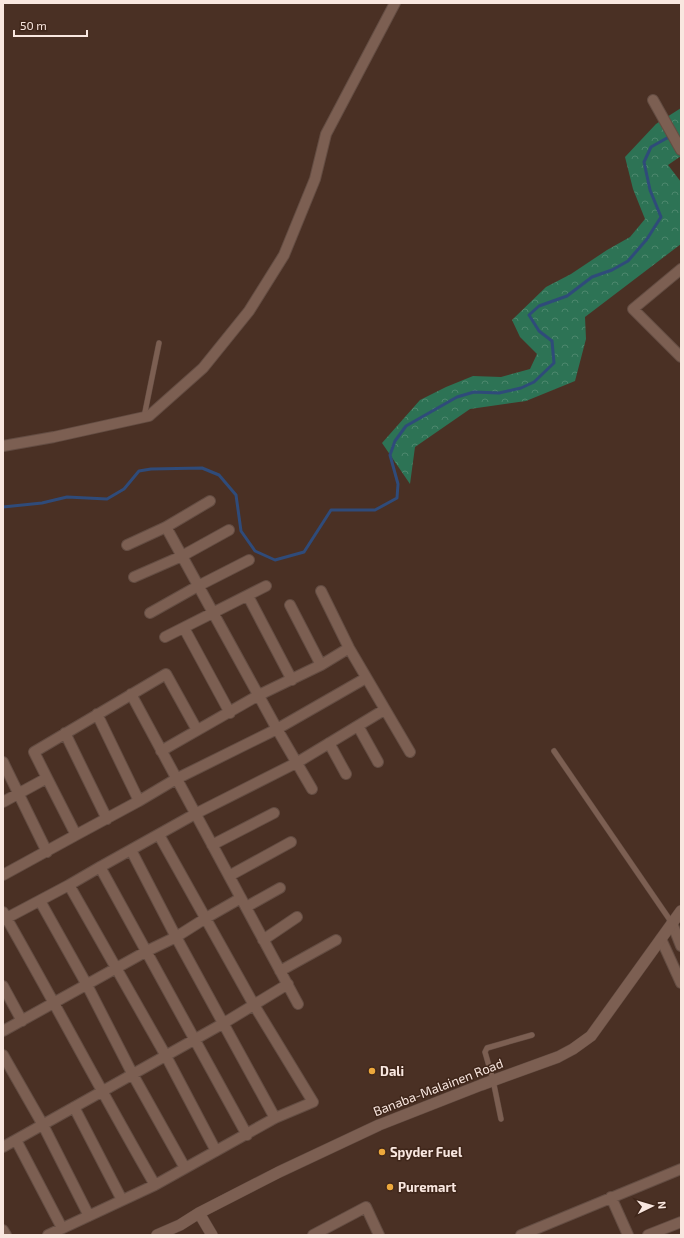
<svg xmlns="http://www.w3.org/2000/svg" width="684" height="1238" font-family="'Exo 2',sans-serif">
	<defs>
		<pattern id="forest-crowns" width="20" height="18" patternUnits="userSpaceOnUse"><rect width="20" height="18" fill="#2d7355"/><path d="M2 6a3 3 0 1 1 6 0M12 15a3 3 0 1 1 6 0" fill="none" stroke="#4c876d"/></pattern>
	</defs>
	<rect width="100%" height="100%" fill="#4a3024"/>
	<path fill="url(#forest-crowns)" d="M681 108V156L668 165 681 182V244L585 317 586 339 575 381 526 401 470 409 415 447 410 484 382 443 420 400 446 387 473 376 501 377 530 369 537 354 520 337 512 320 546 287 571 274 607 250 630 237 645 219 633 189 625 157 656 124Z"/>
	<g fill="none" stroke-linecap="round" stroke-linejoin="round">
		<path stroke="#2f4b7a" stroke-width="3" d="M3 507 42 503 67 497 107 499 124 489 139 471 151 469 202 468 219 475 236 495 241 531 255 551 275 560 304 552 331 510H375L397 498 398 484 390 455 395 441 406 426 457 397 474 392 499 393 521 388 534 382 554 363 552 341 539 331 529 315 539 306 567 296 592 277 612 270 628 261 647 239 661 217 650 190 644 162 651 147 667 138H672"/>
		<g stroke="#644d43" stroke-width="6">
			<path id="service" d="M144 417 159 343
				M554 751 672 923
				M501 1119 493 1080 485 1052 487 1048 532 1035"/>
		</g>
		<g stroke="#644d43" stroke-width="12">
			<path id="minor" d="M653 100 681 150
				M681 269 633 309 681 357
				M3 446 54 437 149 416 203 368 249 311 284 255 315 179 326 134 395 3
				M166 527 277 729 312 789
				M127 545 166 527 210 501
				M134 577 182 556 229 530
				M321 591 349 648 410 752
				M248 596 292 680
				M290 605 321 665
				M150 613 198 586 249 560
				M184 628 230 713
				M165 637 266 586
				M131 694 298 1004
				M97 714 139 801
				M358 726 378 762
				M65 733 107 819
				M329 743 346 774
				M161 751 259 695 321 665 349 648
				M3 762 47 852
				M47 778 34 752 166 674 197 730
				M3 802 47 778 76 835 139 801 176 779 277 729 366 678
				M212 845 274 813
				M131 850 176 937 275 1118
				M100 867 247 1135
				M3 875 76 835
				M229 876 291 842
				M69 885 166 1056 216 1151
				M40 901 87 985 133 1075 185 1168
				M246 907 280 888
				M3 912C55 1003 103 1095 155 1185
				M3 920 69 885 100 867 195 814 298 762 384 710
				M672 923 681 946
				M661 939 681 983
				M263 940 297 917
				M280 971 336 940
				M3 986 22 1021
				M3 1031 147 951 176 937 206 918 241 898
				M3 1055 43 1125 89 1216
				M74 1107 122 1200
				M16 1140 62 1228
				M3 1147 224 1023 288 984
				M611 1197 628 1235
				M3 1230 6 1235
				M48 1235 155 1185 275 1118 313 1102 254 1005 159 835
				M313 1235 366 1207 379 1235
				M521 1235 681 1169
				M648 1235 681 1222"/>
		</g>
		<g stroke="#644d43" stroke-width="12">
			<path id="tertiary" d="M199 1213 212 1235
				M157 1235 180 1225 199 1213 279 1172 379 1125 481 1085 558 1057 573 1049 591 1036 681 911"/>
		</g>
		<use href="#service" stroke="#7c5f52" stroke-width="5"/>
		<use href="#minor" stroke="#7c5f52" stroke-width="10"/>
		<use href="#tertiary" stroke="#7c5f52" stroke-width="11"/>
	</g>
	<g fill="#eda83c" stroke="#3f261a" stroke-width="1.5">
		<circle cx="372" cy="1071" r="4"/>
		<circle cx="382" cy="1152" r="4"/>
		<circle cx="390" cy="1187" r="4"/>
	</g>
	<g text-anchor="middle" stroke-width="3" stroke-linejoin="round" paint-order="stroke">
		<g font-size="13" font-weight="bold" fill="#f9e7e0" stroke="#3f261a" text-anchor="start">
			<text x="380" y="1076">Dali</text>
			<text x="390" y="1157">Spyder Fuel</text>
			<text x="398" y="1192">Puremart</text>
		</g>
		<g font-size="13" fill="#f9e7e0" stroke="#3f261a">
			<text transform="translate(438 1087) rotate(-21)" y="5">Banaba-Malainen Road</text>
		</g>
	</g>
	<rect width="684" height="1238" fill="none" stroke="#f9e7e0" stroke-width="8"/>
	<g transform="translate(652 1206) rotate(85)" stroke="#3f261a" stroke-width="3" paint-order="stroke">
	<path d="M0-3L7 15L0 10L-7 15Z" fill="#f9e7e0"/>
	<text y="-6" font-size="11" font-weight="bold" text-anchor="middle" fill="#f9e7e0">N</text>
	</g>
	<path d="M14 30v6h73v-6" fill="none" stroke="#f9e7e0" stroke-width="2"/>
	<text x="20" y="30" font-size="12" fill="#f9e7e0" stroke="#3f261a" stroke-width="3" paint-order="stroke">50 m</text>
</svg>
